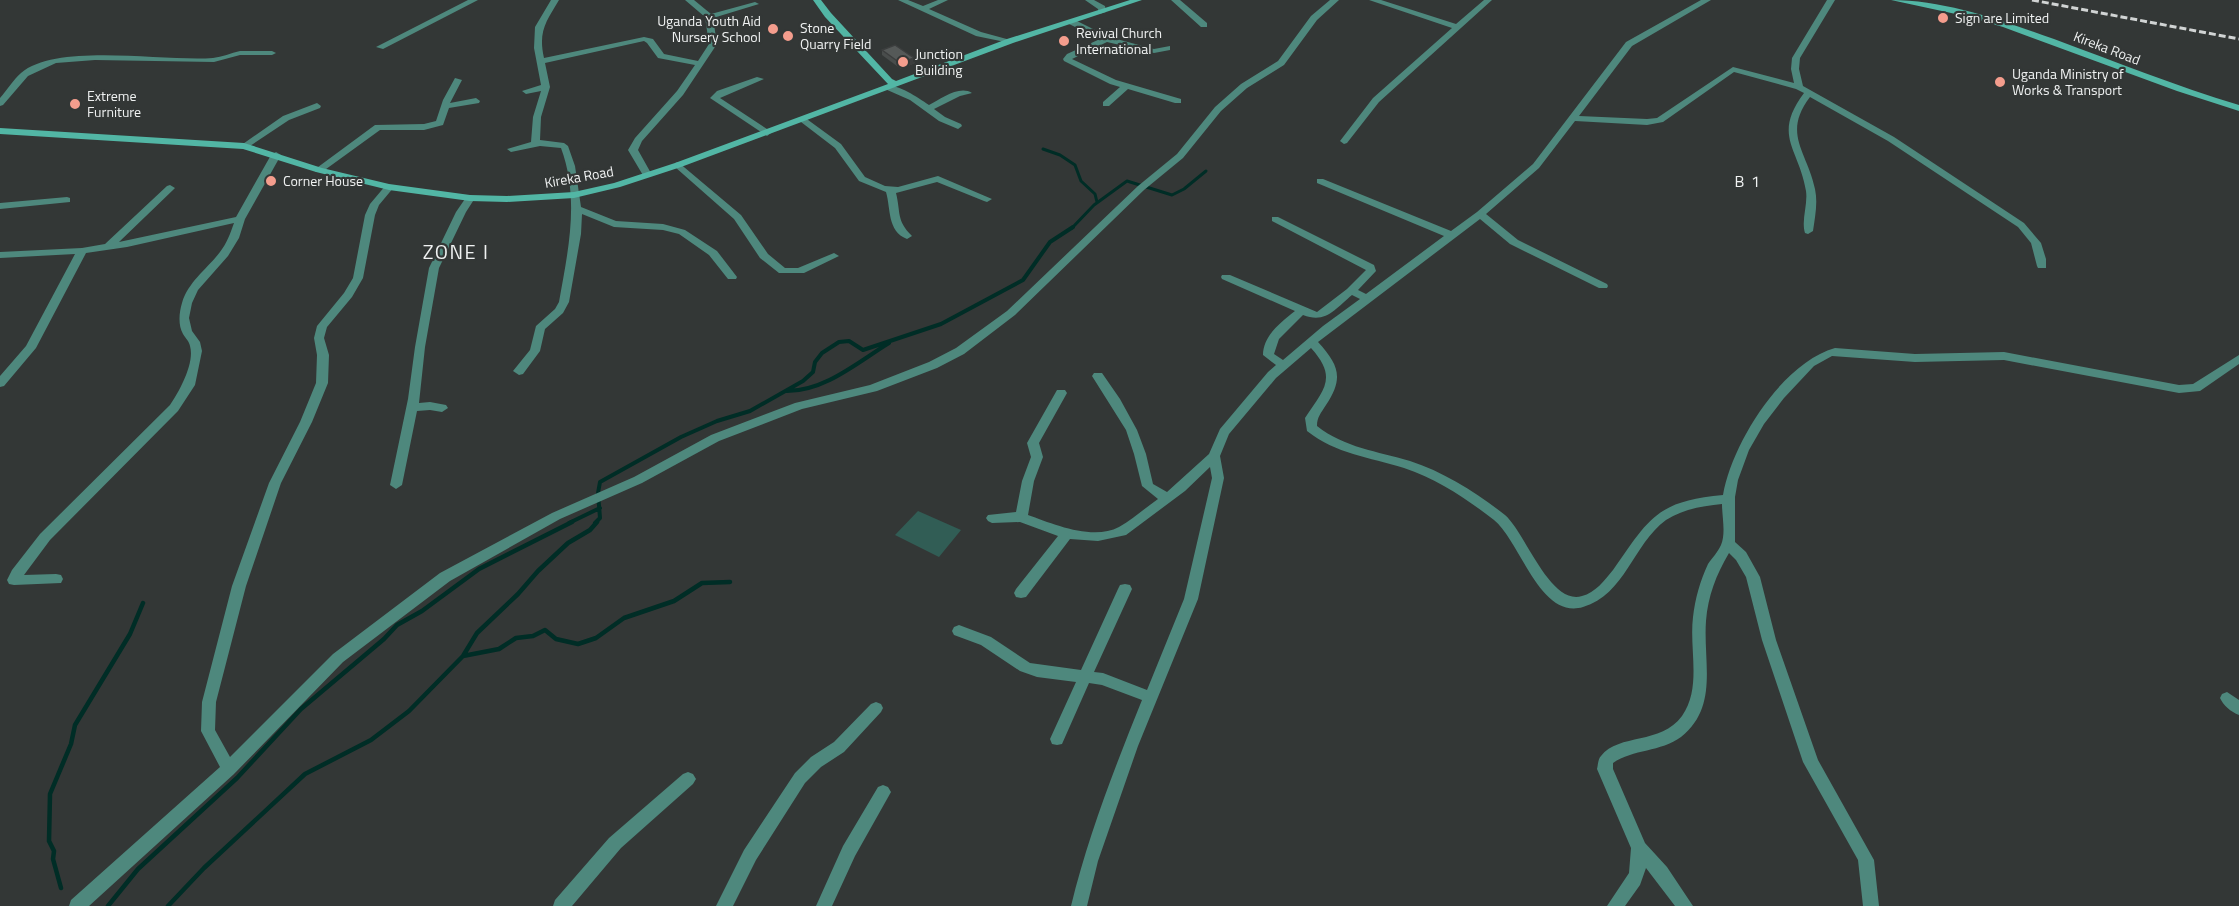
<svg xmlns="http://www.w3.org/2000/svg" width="2239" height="906" font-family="'Titillium Web',sans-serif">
	<rect width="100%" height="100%" fill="#333736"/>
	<path fill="#315d55" d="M918 511 961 530 939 557 895 535Z"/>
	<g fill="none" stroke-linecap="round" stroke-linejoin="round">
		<path stroke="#002d26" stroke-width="3" d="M1043 149 1060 155 1075 165 1081 181 1095 194 1097 202
			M1072 228 1094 205 1127 181 1172 195 1184 189 1206 171"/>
		<path stroke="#002d26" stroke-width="4" d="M787 391C825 391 858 362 889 343
			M569 523 600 508
			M595 523 600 518 598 493 600 482 681 437 717 421 750 411 803 381 813 372 815 362 822 353 839 342 849 341 863 350 941 324 1023 280 1050 242 1073 227"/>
		<path stroke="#002d26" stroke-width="4.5" d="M463 656 499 649 516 638 533 636 545 630 556 639 578 644 596 638 624 618 674 601 702 583 730 582
			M61 888 53 859 54 851 49 841 50 794 71 744 75 725 130 634 143 603
			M108 906 138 869 237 778 301 709 384 639 397 625 422 611 479 569 572 522
			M168 906 204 868 305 774 371 740 409 711 463 656 477 633 518 594 538 571 568 543 590 530 597 522"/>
		<path fill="#4e887d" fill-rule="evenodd" d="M468 0H478L383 49 376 47Z
			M551 0H559C546 22 538 31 544 58L644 37 653 39 664 54 698 61 709 44 705 17 685 0H694L711 14 755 2 759 4 713 18 717 44 683 95 642 141 638 150 652 175 650 177H644L628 150 635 138 677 91 695 65 658 58 647 43 644 41 545 63 550 87 541 117 540 140 564 143 568 146 575 166 581 207 616 221 663 224 685 230 717 251 737 277 736 279H728L709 255 679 234 663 230 614 227 582 214 581 234 569 302 563 313 545 329 540 351 523 374 519 375 513 371 530 350 536 326 555 309 559 302C568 251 580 199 561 148L540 146 511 152 507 149 531 142 533 117 541 91 526 94 522 91 541 85 534 48 535 27Z
			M898 0H908L923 6 938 0H948L929 9 981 32 1014 41 1010 43 976 36Z
			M1085 0H1094L1105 6 1106 12 1099 14 1098 9Z
			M1171 0H1180L1207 23V27H1201Z
			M1330 0H1339L1317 20 1284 65 1247 88 1221 111 1183 158 1144 190 1015 315 964 354 937 368 877 391 802 409 719 441 642 483 560 519 450 581 343 662 234 774 89 906H69L71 900 220 767 201 731 202 702 232 586 269 483 300 422 316 383 317 355 314 338 317 326 344 293 353 278 365 215 370 204 386 185H392L394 187 379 205 375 215 363 278 352 297 327 327 324 338 329 355 328 383 312 422 281 483 246 586 216 702 215 730 230 757 333 654 440 573 552 513 634 477 711 435 795 403 870 385 929 362 956 348 1007 311 1138 186 1177 154 1215 107 1241 84 1278 61 1311 16Z
			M1369 0H1381L1456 24 1484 0H1492L1379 102 1347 143 1344 144 1340 141 1373 98 1452 28Z
			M1701 0H1711L1632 46 1579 116 1647 119 1657 118 1733 67 1794 83 1791 69 1792 58 1827 0H1835L1800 58 1799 69 1803 86 1894 137 2024 223 2041 243 2046 259V268H2038L2037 266 2031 243 2018 227 1888 141 1810 97C1782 134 1807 151 1815 189 1818 203 1815 217 1813 231L1808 234 1805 233C1801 220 1808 205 1806 191 1799 148 1772 136 1804 93L1796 89 1734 72 1663 122 1647 125 1575 121 1539 168 1486 214 1518 240 1607 284 1608 286 1607 288H1599L1510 244 1480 219 1318 342C1339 365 1344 378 1326 405 1321 413 1317 417 1317 426 1345 448 1377 451 1410 461 1444 472 1477 493 1505 515 1525 532 1550 606 1582 596 1595 593 1605 580 1613 570 1649 519 1656 501 1723 495 1732 443 1782 363 1835 348L1915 354 2004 352 2179 385 2193 384 2239 355V364L2200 391 2179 393 2004 360 1915 362 1832 356 1814 366 1784 398 1764 424 1749 450 1738 480 1735 497V542L1746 552 1760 577 1776 640 1818 760 1874 860 1879 906H1863L1858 860 1803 762 1762 640 1746 577 1736 560 1729 553C1716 575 1708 596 1706 621 1703 662 1719 707 1681 737 1661 752 1633 749 1613 763V769L1645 843 1667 867 1693 906H1675L1646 868 1640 885 1625 906H1607L1629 873 1631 848 1597 769C1598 765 1598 759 1601 756 1619 733 1661 745 1682 716 1702 687 1689 650 1693 617 1695 599 1700 581 1708 564 1712 558 1718 552 1721 545 1726 533 1722 517 1722 504 1703 506 1683 509 1666 520 1633 544 1625 595 1583 607 1540 620 1520 541 1494 520 1467 499 1437 479 1404 468 1369 457 1336 454 1307 431L1305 418C1324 389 1338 378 1311 348L1276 378 1229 434 1220 456 1224 478 1198 599 1138 746 1098 861 1087 906H1071C1088 836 1115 767 1142 700L1102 685 1089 683 1062 744 1057 745 1052 744 1050 739 1076 682 1037 677 1020 671 981 645 954 635 952 631 954 627 959 625 991 637 1030 663 1081 670 1118 589 1120 585 1125 584 1130 585 1132 589 1094 672 1103 673 1147 690 1184 599 1212 478 1210 467 1185 491 1126 535 1098 541 1070 539 1026 597 1021 598 1016 597 1014 593 1016 589 1058 536 1020 522 992 523 988 521 986 518 988 515 1016 512 1022 481 1031 457 1027 443 1057 390H1065L1067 393 1039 443 1043 457 1034 481 1028 515C1053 524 1093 541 1119 527 1133 519 1145 508 1158 499L1142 486 1134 454 1126 430 1092 376 1094 373H1102L1120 399 1137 430 1146 454 1153 484 1167 492 1209 454 1220 429 1268 372 1276 365 1263 355C1263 336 1281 322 1295 311L1222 279 1221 277 1222 275H1230L1317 312 1347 289 1366 270 1272 221V217H1278L1374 265 1376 271 1358 290 1366 294 1444 236 1317 183V179H1323L1451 231 1477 212 1533 164 1626 42ZM1352 295 1360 299 1323 326 1283 360 1274 354 1279 339 1303 315C1326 324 1335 309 1352 295Z
			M1069 20H1075L1109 37 1154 49 1170 46V50L1154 53 1107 42 1072 59 1116 80 1181 99V103H1175L1128 89 1109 106H1103V102L1120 87 1110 84 1064 61 1063 59 1067 54 1100 39 1069 24Z
			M240 51H272L276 53 272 55H240L214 62 95 60 56 63 28 76 3 105 0 106V98C7 90 13 80 21 73 58 42 165 62 213 58 222 57 231 53 240 51Z
			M757 77 764 79 720 98 770 131 771 133 767 136 710 98 717 91Z
			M455 78 462 80 450 103 476 98 480 101 479 103 449 108 443 125 424 130H380L322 172H316L314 170 375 125 424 124 436 121 443 100Z
			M885 85C900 85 917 97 929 105 941 99 959 85 972 93L960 96 934 109 945 117 961 124 962 126 958 129 939 121 910 100 885 89Z
			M317 103 321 106 320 108 289 120 247 148H241L240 146 283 116Z
			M804 117 841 144 865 177 885 186 898 187 938 176 992 199 987 202 984 201 937 182 896 193C901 213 896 220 912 236L907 239C887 231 891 209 886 192L859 181 835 148 801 122V118Z
			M276 152 281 155 245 219 239 238 228 256 198 290 192 303 189 318 192 331 200 342 202 351 195 385 178 411 50 540 24 575 56 574 61 575 63 579 61 583 14 585 9 584 7 580 12 570 40 534 170 405C179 392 195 363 190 346 189 341 186 339 183 334 178 325 179 313 182 303 188 282 207 269 220 252 227 243 230 234 234 223L127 247 86 253 36 348 4 386 0 387V376L26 346 75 254 0 258V252L82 248 105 244 167 186 170 185 175 188 173 190 119 242 236 217 271 155Z
			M678 162 741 215 768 254 785 268H798L834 253 839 256 804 273H779L760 258 734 219 675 167V163Z
			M470 195 475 198 466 212 439 268 425 347 419 403 430 402 446 405 448 408 442 412 430 410 417 411 402 485 396 489 390 485 408 399 415 347 429 268 456 212 467 196Z
			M67 197 70 198V202L0 209V203Z
			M2227 692 2239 700V715C2231 712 2223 705 2220 698L2222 694Z
			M876 702 881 704 883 708 881 712 844 752 821 767 805 783 756 860 733 906H716L744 850 795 773 811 757 834 742 871 704Z
			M688 772 693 774 696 779 693 784 621 848 572 906H553L555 900 609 838 683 774Z
			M883 785 888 787 891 792 855 856 832 906H816L843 846 878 787Z"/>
		<path fill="#52b6a5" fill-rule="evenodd" d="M813 0H821L831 13 892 79 896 81 1007 39 1130 0H1142L1013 43 681 167 620 187 574 198 507 202 470 201 389 190 316 172 243 149 0 134V128L244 143 322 168 389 184 470 195 507 196 574 192 614 183 675 163 888 84 825 17Z
			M1891 0C1946 0 2003 21 2054 39 2116 62 2176 86 2239 105V111L2177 91 2003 27 1965 16Z"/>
		<path stroke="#d1d4d4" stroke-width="3" stroke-dasharray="7 3" stroke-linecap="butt" d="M2032 0 2239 39"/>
	</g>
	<path fill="#494d4c" d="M882 50 914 58 915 63 901 69 882 55Z"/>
	<path fill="#3c3e3e" d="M914 58 915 63 901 69 900 63Z"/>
	<path fill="#555958" stroke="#3c3e3e" stroke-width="1.5" d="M895 45 914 58 900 63 882 50Z"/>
	<g fill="#f49d8d" stroke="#333736" stroke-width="2">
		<circle cx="1943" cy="18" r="6"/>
		<circle cx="773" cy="29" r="6"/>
		<circle cx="788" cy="36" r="6"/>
		<circle cx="1064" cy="41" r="6"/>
		<circle cx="903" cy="62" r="6"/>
		<circle cx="2000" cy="82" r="6"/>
		<circle cx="75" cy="104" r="6"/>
		<circle cx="271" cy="181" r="6"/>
	</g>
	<g text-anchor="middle" stroke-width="4.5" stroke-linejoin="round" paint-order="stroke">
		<g font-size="14" fill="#f0f2f2" stroke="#333736" text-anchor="start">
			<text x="1955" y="23">Sign are Limited</text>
			<text x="761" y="26" text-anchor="end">Uganda Youth Aid<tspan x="761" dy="16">Nursery School</tspan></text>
			<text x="800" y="33">Stone<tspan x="800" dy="16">Quarry Field</tspan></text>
			<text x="1076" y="38">Revival Church<tspan x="1076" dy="16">International</tspan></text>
			<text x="915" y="59">Junction<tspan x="915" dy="16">Building</tspan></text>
			<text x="2012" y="79">Uganda Ministry of<tspan x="2012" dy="16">Works &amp; Transport</tspan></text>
			<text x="87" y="101">Extreme<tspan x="87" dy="16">Furniture</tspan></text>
			<text x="283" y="186">Corner House</text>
		</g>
		<g font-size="14" fill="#f0f2f2" stroke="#333736">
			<text transform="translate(2107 48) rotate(21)" y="5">Kireka Road</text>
			<text transform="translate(579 177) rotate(-10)" y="5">Kireka Road</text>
		</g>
		<g font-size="16" letter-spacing="1.5" fill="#f0f2f2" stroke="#333736">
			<text x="1748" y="187">B 1</text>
		</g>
		<g font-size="20" letter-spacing="1.5" fill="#f0f2f2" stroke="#333736">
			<text x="456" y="259">ZONE I</text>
		</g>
	</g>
</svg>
